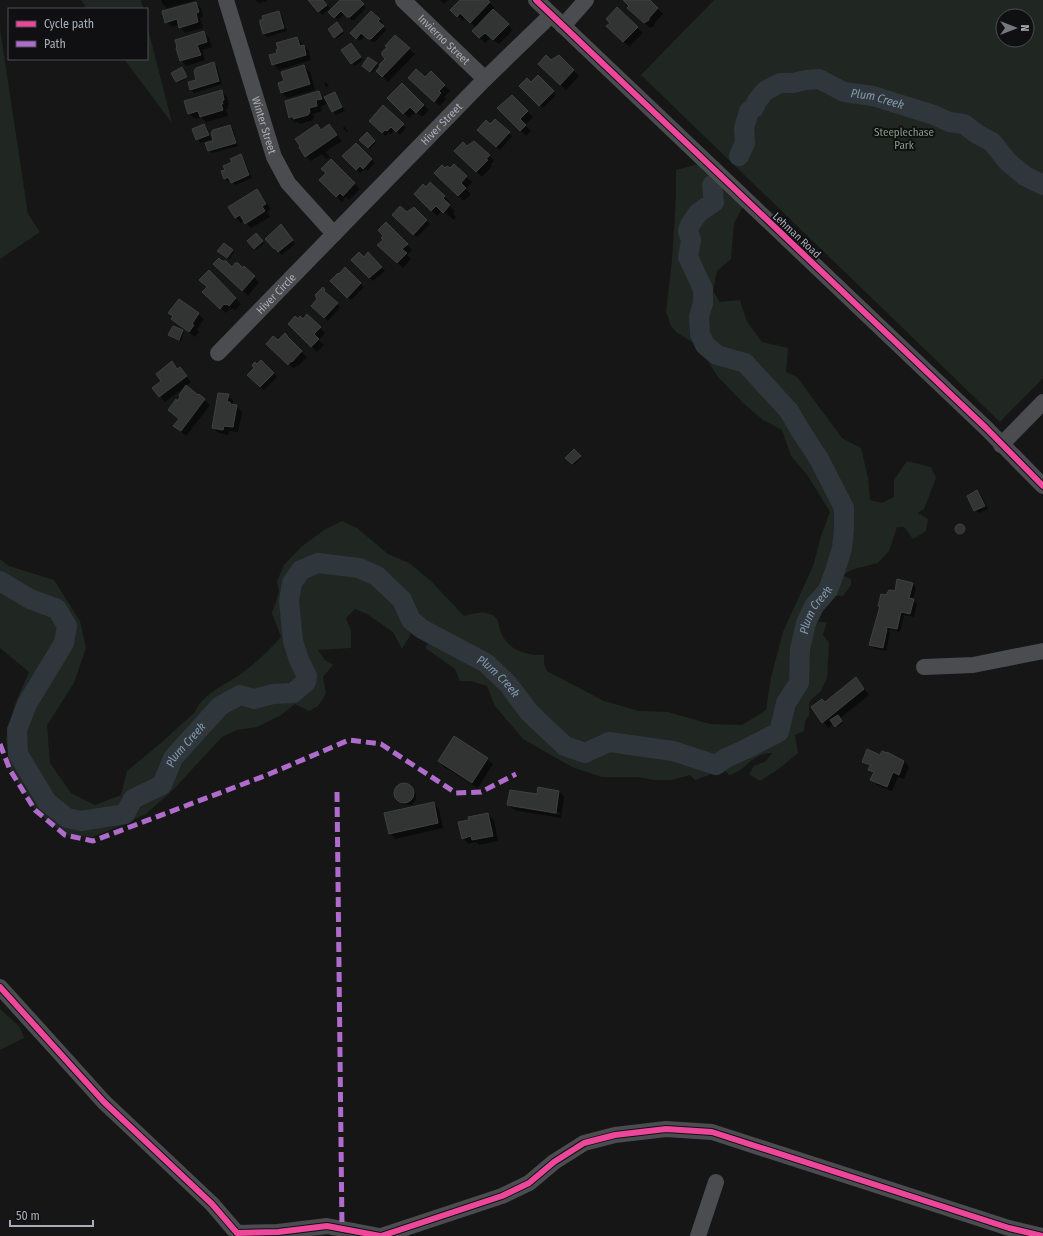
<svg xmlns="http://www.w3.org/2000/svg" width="1043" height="1236" font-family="'Fira Sans Condensed',sans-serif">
	<rect width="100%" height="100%" fill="#161616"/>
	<path fill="#202621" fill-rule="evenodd" d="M81 0H141L143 9H87Z
		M714 0H1043V378L1000 422 641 75ZM1003 16H1027V40H1003Z
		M147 25 172 123 124 59H147Z
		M0 29 28 214 40 232 0 259Z
		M706 162 746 201 734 223 731 259 717 271 713 291 720 302 740 300 747 322 762 342 788 348 786 372 797 377 842 438 861 448 868 478 870 500 882 503 894 497V480L907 461 931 467 936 478 924 509 918 513 928 519 926 531 913 539 904 527H897L889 551 878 563 854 569 842 575 851 579V585L843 596 831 595 819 607 810 627 818 622H827L823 635 829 642 827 678 821 691 812 699 809 703V716L805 721 804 731 795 735 798 753 780 768 760 781 749 774 754 766 765 762 772 753C751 753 747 771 729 775L723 768 713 770 709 775 695 780 690 775 672 780H654L637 777H602L572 767 523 739 495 706 487 686 471 681H460L455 669 425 648 433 635 416 625 402 649 393 632 367 614 355 609 346 618 351 631V648L318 650 325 660 333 665 323 677 326 694 318 706 309 711 295 704 281 715 257 727 237 730 222 737 173 790 146 814 118 827 92 837 65 835 35 810 10 770 6 738 15 704 29 672 0 648V559L9 566 54 580 80 621 86 648 74 683 47 725 50 763 71 793 95 805 121 795 127 771 162 742 195 712C203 692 227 685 242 673 257 662 269 650 281 637L272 613 279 592 277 581 284 565 301 547 324 530 342 521 357 528 388 554 409 563 431 581 464 616C474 613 492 609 498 621 499 624 499 629 501 633 509 650 526 656 544 655V664L547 671 604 701 639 711 668 712 710 724 742 725 766 710 771 677 783 632 813 566 821 536 830 512 808 476 791 456 782 430 763 420 744 404 718 377 697 345 676 332 671 326 666 312 672 260 676 197V170Z
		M0 1009 20 1027 24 1038 0 1050Z"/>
	<path fill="#0007" fill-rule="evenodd" d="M161 0H196L167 8 162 3Z
		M255 0H267V1L259 3Z
		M309 0H323L330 8 322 15Z
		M341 0H358L366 8 354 20H352L345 14 338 20 330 12Z
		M440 0H448L444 4Z
		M461 0H486L495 8 493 10 513 30 499 44 490 38 485 43 473 31 476 28 466 18 463 21 451 10Z
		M625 0H649L663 14 654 24V26L650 28 629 8 630 6Z
		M195 3 201 8 203 17 200 18 203 28 185 33 179 25 172 27 166 22Z
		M617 8 643 33 629 47 608 26 611 23Z
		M279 12 282 15 287 31 267 37 264 34 261 23Z
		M371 12 383 23 381 25 386 30 375 42H372L365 36 360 41 352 33Z
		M338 25 344 33 336 39 335 37Z
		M204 32 209 38 212 47 202 50 205 60 186 66 181 60Z
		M395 37 415 54 388 82 378 71 387 59Z
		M297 38 309 51 311 60 279 70 273 64 278 53Z
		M354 48 363 60 355 66 352 63Z
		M558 56 579 76 566 90 540 64 551 62Z
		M376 63 378 65 372 73 364 68Z
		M213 64 217 67 222 84 194 93 191 90 197 80Z
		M304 66 310 72 315 90 287 98 282 93 285 82Z
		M182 68 188 78 178 83 177 81Z
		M431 72 450 91 444 97 446 99 440 106 410 78H425Z
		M538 77 556 95 543 108 520 86 531 83Z
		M324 83H327L329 86 326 87Z
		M402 84 429 110 422 117 416 111 409 118 388 98Z
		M221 91 227 97 229 105 227 106 228 109H226L228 116 206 122 201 117 195 119 189 113Z
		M319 92 324 98 334 93 338 97 345 111 336 115 328 104 321 106 322 111 313 114 314 117 313 120 300 124 298 122 295 123 289 117Z
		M512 96 533 117 525 125 531 131 526 136 499 108Z
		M383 107 406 128 400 135 395 129 391 134 389 132 386 136 370 121Z
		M495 120 512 136 500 150 478 130 490 126Z
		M204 125 208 129 211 139 201 143 197 139Z
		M329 125 342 141 325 152 330 157 326 159 322 154 311 161 306 156 302 147 317 126 322 130Z
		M230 126 233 129 238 146 212 153 209 150 212 142Z
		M344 126 348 131 346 132 343 128Z
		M367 134 376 142 370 149 361 140Z
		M356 145 375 163 367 171 364 169 360 173 343 156Z
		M467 148 489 155 494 161 491 164 492 166 482 177 455 151Z
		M241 156 244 159 252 178 235 185 231 181 228 182 226 179 233 176 226 170Z
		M331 161 360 189 349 200 346 197 342 202 320 180 327 173Z
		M454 165 472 182 466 189 471 194 464 201 436 173 445 170H450Z
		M430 183 450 202 448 204 455 211 453 213 456 217 454 220 442 210 437 216 415 194 426 188Z
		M257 191 262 196 271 209 267 212 270 217 251 228 244 221 241 223 236 217Z
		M414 208 430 224 417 237 393 215 406 214Z
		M386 224 412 250 407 255 411 259 403 268 384 251Z
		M284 229 295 244 282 255 266 239Z
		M256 235 264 243 256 250 249 241Z
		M233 250 234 252 229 259 220 252Z
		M368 254 385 271 373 281 352 260 364 258Z
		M215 264 232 269H243L244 267 259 282 248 296Z
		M345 268 364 287 351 300 332 281 340 275Z
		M209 272 241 304 235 310 232 308 231 310 230 309 226 313 204 292 208 287Z
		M323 289 340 307 328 321 312 306 319 299Z
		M179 300 204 319 197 330 199 332 195 337 178 324 172 319 174 317 169 313Z
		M307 316 325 333 319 340 324 345 317 352 289 324 298 320H303Z
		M173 327 184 332 181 341 170 335Z
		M278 341 291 342 307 357 298 366 297 365 294 369 267 344Z
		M261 361 277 377 264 390 249 375Z
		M172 363 178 370 185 374 191 382 165 402 154 388 163 381Z
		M228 395 233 401V406H236L242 412 238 432 229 431 228 435 219 433 213 428Z
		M204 400 210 405 186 436 175 426 180 419 169 410 177 402Z
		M574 451 581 458 574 465 567 458Z
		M977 491 981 495 988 509 979 513 975 510Z
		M956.5 530a4.5 4.5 0 1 1 9 0a4.5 4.5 0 1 1-9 0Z
		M912 584 916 587 913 600 917 604 914 617 904 615 900 632 889 629V632L890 633 886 651 874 648 870 644 886 596Z
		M856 679 869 695 839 719 843 723 837 727 834 723 828 728 813 707 826 703Z
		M887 753 904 761 909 767 904 779 898 777 892 791 877 785 871 780 874 774 869 769 870 767 863 762Z
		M487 759 493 764 478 788 444 767 439 761Z
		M403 785 408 786 416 794V800L412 805H410L402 804 395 795 397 787Z
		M559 791 564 797 561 818 514 810 508 805 538 795ZM513 805 561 813 560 815 513 807Z
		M433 803 439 809 443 828 395 839 390 833Z
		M488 814 494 820 498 841 479 845 476 842 468 844 463 838Z"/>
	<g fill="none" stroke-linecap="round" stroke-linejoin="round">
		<g stroke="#2f373c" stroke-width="20">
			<path id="s1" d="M739 156 745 143 744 128 749 111 754 108 757 101 765 91 780 83H793L806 80 819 79 844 92 873 96 934 115 949 122 964 124 977 134 992 142 1008 162 1025 176 1043 185"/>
			<path id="s2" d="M0 581 30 599 57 609 67 626 64 643 27 704 17 730 18 754 47 802 67 818 81 821 125 814 133 799 162 785 173 758 220 706 240 695 254 699 273 694 293 693 306 682 307 676 299 660 293 641 289 601 292 583 301 570 318 563 359 568 377 576 402 600 411 620 422 629 486 663 508 684 529 712 554 736 565 746 585 753 609 742 673 751 716 765 726 758 746 749 779 732 786 703 799 683 800 649 806 623 814 606 828 590 835 571 842 548 844 530V508L819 459 800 430 789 411 745 363 717 355 705 345 700 334 699 317 703 303V289L688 257 691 240 688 231 690 225 698 213 714 202 712 185"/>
		</g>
	</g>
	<path fill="#323333" stroke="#3f4042" d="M308 0H323L327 5 318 12Z
		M340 0H360L364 4 350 17H347L341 11 334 18 328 12Z
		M460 0H488L490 2 470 23 460 13 457 17 450 10Z
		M623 0H650L658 8 649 18V20L644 23 627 8 629 6Z
		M196 2 199 12 196 13 198 22 179 28 177 19 165 23 162 11Z
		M617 7 638 27 623 42 606 26 610 23 606 19Z
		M493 9 509 24 493 40 485 33 479 38 472 31Z
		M279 11 284 28 263 34 260 23V20H263L262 16Z
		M371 11 380 19 378 21 384 26 371 39H368L361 33 356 39 350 33Z
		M337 22 343 31 334 38 328 29Z
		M204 31 207 42 197 45 201 55 180 61 176 48 177 47 175 40Z
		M395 35 410 48 382 77 376 71 379 68 380 64 385 59 382 55V52L387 47 385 46Z
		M297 37 300 46 304 45 306 55 272 65 269 55 277 53 276 50 278 49 276 43Z
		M351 43 361 57 351 64 341 50Z
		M546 55 551 60 559 55 574 70 560 85 538 64Z
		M368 57 377 63 370 72 362 66Z
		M214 62 219 81 190 90 188 82 196 80 194 71 196 68Z
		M304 65 310 84 281 93 278 83 284 81 281 72Z
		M182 67 187 77 176 82 171 73Z
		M416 69 425 77 431 71 445 85 439 91 441 93 434 102 408 78Z
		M538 75 554 91 539 106 519 86 527 78 531 82Z
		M402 83 424 105 416 113 410 107 403 114 387 98Z
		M222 90 224 100 222 101 223 104H221L223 110 200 117 198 111 188 114 184 101Z
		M319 91 322 99 316 100 317 106 309 108 310 112 308 115 293 119V116L289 118 285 101Z
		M335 92 342 107 332 112 324 97Z
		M512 95 528 111 520 119 526 125 520 131 497 108Z
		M383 105 404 124 396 132 391 127 387 131 385 130 382 133 369 121Z
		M495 119 510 132 496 147 477 130 486 120 490 124Z
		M204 124 209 135 196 140 192 129Z
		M317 124 321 130 329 124 337 135 305 157 299 147 300 146 295 139Z
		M230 125 236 143 208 151 205 143 212 141 213 140 211 133 213 130Z
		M367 132 375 141 368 148 359 140Z
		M474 141 490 155 486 159 488 160 476 172 454 151 463 142 467 146Z
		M356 143 372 159 363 169 360 166 356 170 342 156Z
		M241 154 249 175 231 183 228 177 224 179 221 171 225 170 223 166 232 162 230 159Z
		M331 159 355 183 343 196 340 193 336 197 319 180 326 173 321 169Z
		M454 164 467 176 461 183 466 188 458 196 434 173 442 165 445 168 447 166 450 168Z
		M430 182 445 196 443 198 450 205 443 213 436 206 431 211 414 194 423 184 426 187Z
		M257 189 266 204 262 206 265 211 245 224 240 215 235 218 228 207Z
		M400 206 407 212 414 207 427 220 413 235 392 215Z
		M386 222 408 244 402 249 407 253 397 263 377 245 383 240 381 238 383 236 378 230Z
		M281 224 293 240 278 252 275 248 274 249 265 239Z
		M256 233 263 241 254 249 247 241Z
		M224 243 233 250 227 258 217 251Z
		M359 252 364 257 368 252 382 267 369 278 351 260Z
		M219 258 222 261H226L232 267 235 263H238L243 268 244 266 255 276 242 291 213 264Z
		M345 267 361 283 347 298 330 281 338 273 339 274Z
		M209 270 236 298 229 306 227 304 225 305 224 304 220 309 202 292 207 287 199 280Z
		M323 287 325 290 324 291 338 303 324 318 311 306 317 299 315 295Z
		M179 299 199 313 192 324 194 325 189 332 171 319 173 316 168 313Z
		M307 314 321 327 314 334 319 339 311 347 288 324 295 316 298 319 300 316 303 319Z
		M173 326 183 330 179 340 168 335Z
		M285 333 287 335V336L302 351 292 362 291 361 288 365 266 344 273 336 278 340Z
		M261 360 274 373 260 387 247 375 254 368 252 365 255 362 257 364Z
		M172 361 177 369 180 367 187 376 159 397 152 388 161 381 156 374Z
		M186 385 198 395 199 394 205 399 181 431 173 426 179 419 168 410 176 399 177 401 180 397 179 395Z
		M218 393 229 394 227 402H230V404L237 405 233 427 224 426 223 430 212 428Z
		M574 449 581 456 572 464 565 458Z
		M977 490 985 506 974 511 967 496Z
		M955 529a5 5 0 1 1 10 0a5 5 0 1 1-10 0Z
		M897 579 913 583 909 598 914 599 910 614 901 612 897 629 886 627V628L887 629 883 648 869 645 880 606H878L881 594 886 595 889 590 895 591Z
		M856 677 864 689 822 723 811 707 822 699 825 702Z
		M838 715 842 721 835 727 830 720Z
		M454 736 488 758 472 783 438 761Z
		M867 749 880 755 882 751 887 753V752L904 761 899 775 893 772 887 787 870 780 874 772 868 770 870 765 862 762Z
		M394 793a10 10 0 1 1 20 0a10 10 0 1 1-20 0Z
		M538 787 559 791 556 813 507 805 510 790 537 794Z
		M434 802 438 823 389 834 384 813Z
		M488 813 493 836 472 840 471 836 462 839 458 822 469 820 468 817Z"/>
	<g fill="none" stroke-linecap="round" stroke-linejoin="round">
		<g stroke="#4b4c4f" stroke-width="16">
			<path id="s3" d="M226 0 274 157 288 183 334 234"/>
			<path id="s4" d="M403 0 485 79"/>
			<path d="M536 0 986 428 1043 486"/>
			<path d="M563 26 586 0"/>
			<path id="s5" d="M218 353 485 79 551 15"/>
			<path d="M1001 445 1043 402"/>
			<path d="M924 667 973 665 1043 651"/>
			<path d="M0 987 104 1102 212 1204 237 1233 278 1232 327 1226 380 1236"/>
			<path d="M381 1236 502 1196 529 1183 554 1162 584 1143 615 1135 666 1129 712 1132 1009 1228 1042 1236"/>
			<path d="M698 1236 716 1182"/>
		</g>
		<path stroke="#b06ccc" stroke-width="5" stroke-dasharray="10 5" stroke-linecap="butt" d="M0 744 10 770 35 810 65 835 93 841 267 775 349 740 381 744 456 793 481 792 516 774
			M337 792 342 1229"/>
		<g stroke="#101012" stroke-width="8">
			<path id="cycleway" d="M536 0 986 428 1043 486
				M0 987 104 1102 212 1204 237 1233 278 1232 327 1226 380 1236
				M381 1236 502 1196 529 1183 554 1162 584 1143 615 1135 666 1129 712 1132 1009 1228 1042 1236"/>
		</g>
		<use href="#cycleway" stroke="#ed469a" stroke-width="6"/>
	</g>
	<g text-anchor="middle" stroke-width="4" stroke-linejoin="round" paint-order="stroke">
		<g font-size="11" fill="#a9adb5" stroke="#101012">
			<text dy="4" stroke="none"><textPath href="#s4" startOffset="57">Invierno Street</textPath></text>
			<text dy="4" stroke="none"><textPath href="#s5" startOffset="320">Hiver Street</textPath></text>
			<text dy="4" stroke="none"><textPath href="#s3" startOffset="131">Winter Street</textPath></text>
			<text transform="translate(797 235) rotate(43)" y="4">Lehman Road</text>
			<text dy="4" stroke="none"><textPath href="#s5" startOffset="83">Hiver Circle</textPath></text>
		</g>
		<g font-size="11" fill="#829e85" stroke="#101012">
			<text x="904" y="136">Steeplechase<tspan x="904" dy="13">Park</tspan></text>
		</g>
		<g font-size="12" font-style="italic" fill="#8499ac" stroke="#101012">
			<text dy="4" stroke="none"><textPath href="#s1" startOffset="192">Plum Creek</textPath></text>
			<text dy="4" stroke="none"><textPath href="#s2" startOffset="1422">Plum Creek</textPath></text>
			<text dy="4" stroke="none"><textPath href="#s2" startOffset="966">Plum Creek</textPath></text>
			<text dy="4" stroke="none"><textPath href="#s2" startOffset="461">Plum Creek</textPath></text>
		</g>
	</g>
	<rect x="8" y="8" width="140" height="52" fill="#101012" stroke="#4d4f53"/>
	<rect x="16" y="21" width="20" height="6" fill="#ed469a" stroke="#4d4f53"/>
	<text x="44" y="28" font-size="12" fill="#a9adb5">Cycle path</text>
	<rect x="16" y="41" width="20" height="6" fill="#b06ccc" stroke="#4d4f53"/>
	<text x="44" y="48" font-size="12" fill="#a9adb5">Path</text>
	<g transform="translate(1015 28) rotate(90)"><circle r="19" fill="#101012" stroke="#4d4f53"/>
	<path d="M0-3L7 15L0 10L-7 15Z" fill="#76787d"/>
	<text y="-6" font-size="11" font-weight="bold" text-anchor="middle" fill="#a9adb5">N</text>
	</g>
	<path d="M10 1220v6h83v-6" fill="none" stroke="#a9adb5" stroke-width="2"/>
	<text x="16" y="1220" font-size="12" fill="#a9adb5" stroke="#101012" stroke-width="3" paint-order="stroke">50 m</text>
</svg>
